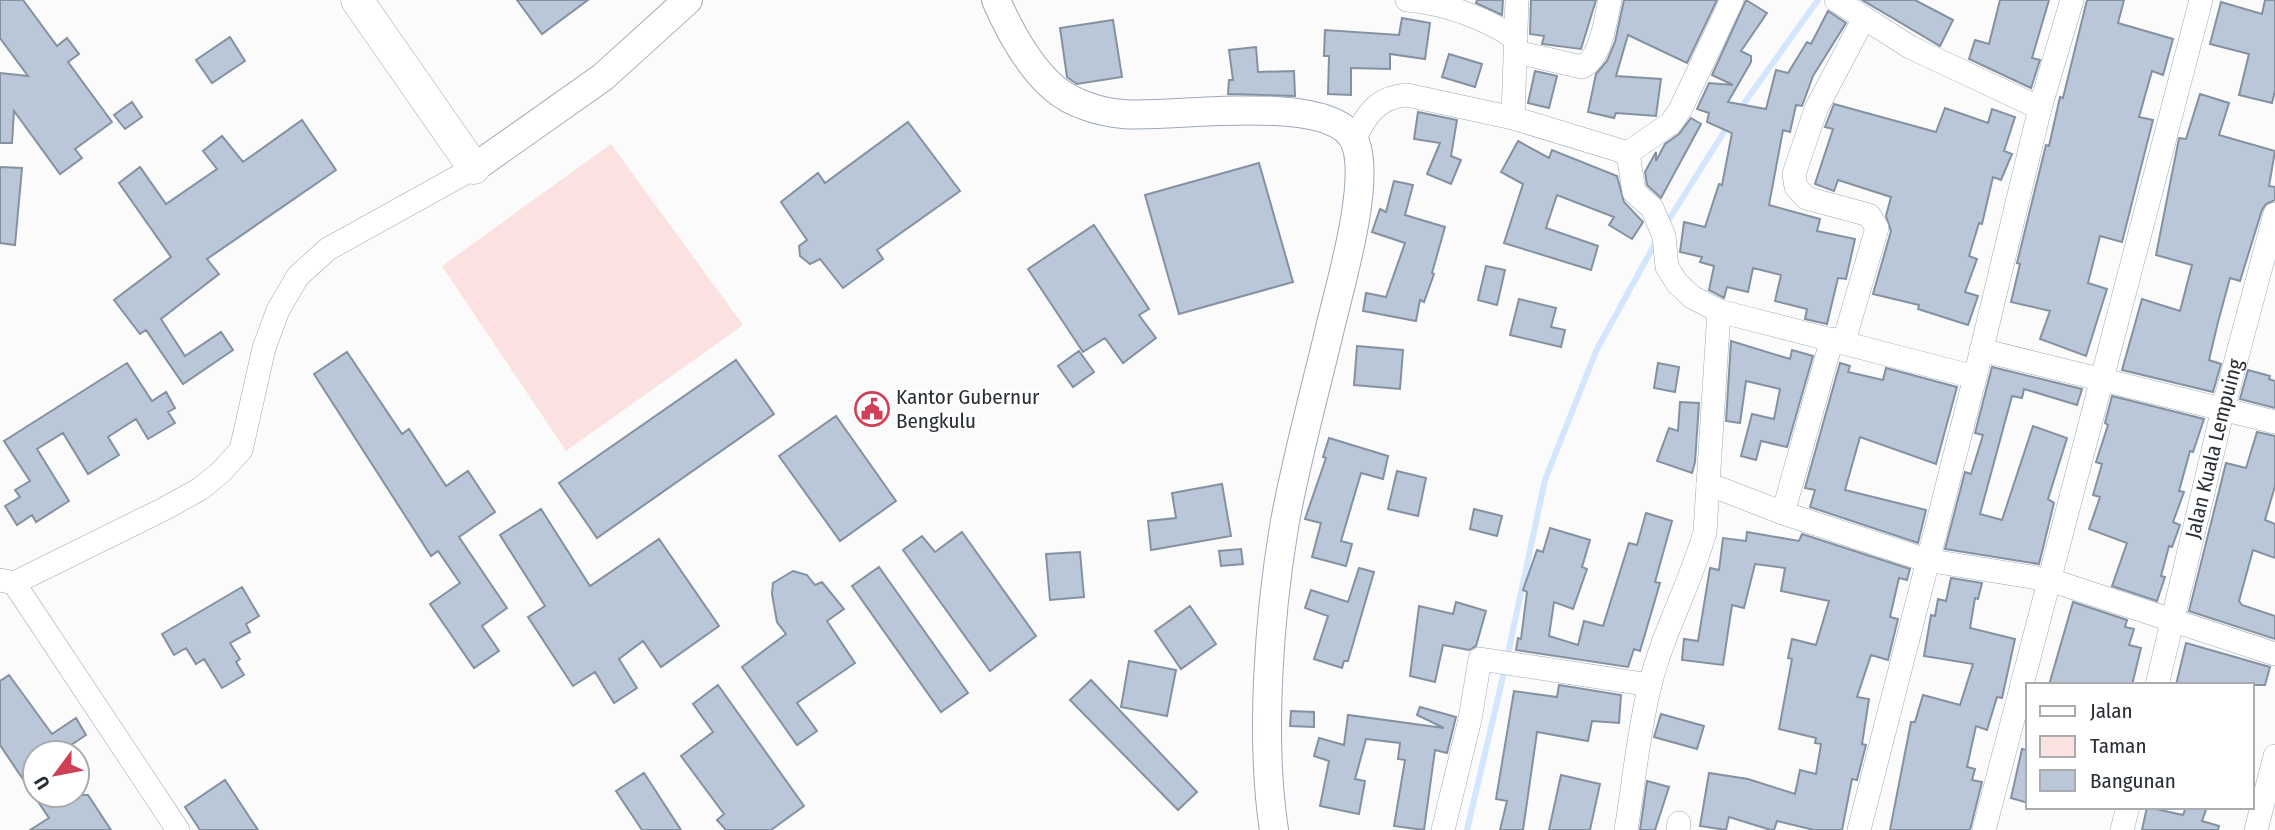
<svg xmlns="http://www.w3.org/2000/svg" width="2275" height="830" font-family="'Fira Sans Condensed',sans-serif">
	<rect width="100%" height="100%" fill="#fbfbfb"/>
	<path fill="#fce1e1" d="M611 144 743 325 566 451 442 266Z"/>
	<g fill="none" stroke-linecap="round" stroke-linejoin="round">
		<path stroke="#d3e6fd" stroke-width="6" d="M1740 109 1818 0
			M1666 224 1729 124
			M1507 658 1545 480 1596 351 1657 240
			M1467 830 1505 668"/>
	</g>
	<path fill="#b9c7d8" stroke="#8491a1" stroke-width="2" d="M0 0H23L57 46 67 38 79 54 68 62 112 122 75 149 82 158 60 174 14 111 12 143H0V73L28 76 0 38Z
		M517 0H588L542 34Z
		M1477 0H1503L1502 15 1476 3Z
		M1531 0H1596L1581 49 1542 44 1544 36 1530 34Z
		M1624 0H1717L1687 63 1628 35 1616 76 1661 79 1656 116 1616 113 1614 118 1588 112 1596 74 1607 61 1615 42Z
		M1746 0 1767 13 1741 51 1751 56V62L1728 102 1766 109 1776 70 1788 73 1807 42 1811 44 1828 11 1846 23 1813 76 1802 106 1796 105 1790 132 1783 130 1769 205 1820 219 1817 231 1855 239 1846 279 1838 278 1827 324 1805 319 1807 309 1775 301 1781 275 1753 268 1748 292 1727 287 1724 298 1709 290 1714 266 1700 262 1702 257 1680 252 1684 222 1705 227 1719 184 1722 185 1732 133 1707 122 1709 113 1697 109 1709 83 1733 85 1712 75Z
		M1862 0H1915L1953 20 1940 46Z
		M2000 0H2049L2032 58 2040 60 2031 88 1969 59 1975 40 1989 44Z
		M2087 0H2124L2118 23 2173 39 2163 75 2152 71 2139 117 2153 120 2122 242 2100 236 2088 283 2107 289 2086 356 2040 339 2050 311 2011 302 2020 264 2017 263 2046 145 2049 146 2060 97 2063 98Z
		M2265 0H2275V90L2272 103 2239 95 2249 54 2210 44 2221 2 2262 14Z
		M1402 18 1430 23 1425 59 1390 54V69L1351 68V95L1328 94 1329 56H1324L1325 30 1399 35Z
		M1113 20 1122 77 1077 84 1071 80 1067 77 1060 28Z
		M230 37 245 61 212 83 196 60Z
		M1256 47 1258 72 1294 71 1295 96 1228 94 1229 80H1233L1229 50Z
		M1449 54 1482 64 1475 87 1442 77Z
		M1535 71 1557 76 1549 108 1528 103Z
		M2200 94 2229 103 2219 135 2275 151 2269 186 2275 187V200L2266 204 2262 210 2240 281 2230 278 2218 322 2209 360 2221 364 2213 392 2122 370 2142 299 2180 311 2192 265 2156 255 2179 138 2186 139Z
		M132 102 142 117 125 129 114 115Z
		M1834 104 1936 132 1945 108 1988 123 1992 109 2015 117 2004 151 2012 154 2001 180 1993 177 1982 224 1979 223 1969 256 1977 259 1965 292 1978 296 1968 325 1918 309 1919 305 1873 294 1891 231 1886 216 1891 197 1838 180 1834 191 1815 184 1833 129 1825 127Z
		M1418 112 1457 120 1451 156 1461 160 1451 184 1427 174 1440 143 1414 139Z
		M1691 118 1701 124 1661 198 1647 185 1645 172 1656 152V161L1665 144 1679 134Z
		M302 120 336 170 207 259 219 274 161 319 185 356 221 332 233 350 183 384 146 330 140 334 114 300 171 257 119 183 140 167 166 204 217 169 203 151 222 136 243 162Z
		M908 122 960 191 877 250 883 259 843 288 820 259 810 264 800 256 799 246 807 240 781 202 818 173 825 183Z
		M1518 141 1549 158 1552 150 1617 176 1624 202 1643 222 1632 239 1609 225 1614 217 1557 195 1546 228 1598 246 1591 270 1504 243 1523 184 1501 172Z
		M1259 163 1293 282 1179 314 1145 195Z
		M0 167 22 168 15 245 0 243Z
		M1394 181 1413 185 1405 215 1445 227 1432 273 1434 274 1424 302 1420 300 1416 321 1363 311 1366 293 1386 297 1405 243 1372 232 1380 209 1386 212Z
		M1094 225 1149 309 1139 315 1156 338 1123 363 1105 338 1083 352 1028 269Z
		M1486 266 1505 270 1497 305 1478 300Z
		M1519 299 1556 308 1551 327 1565 330 1561 347 1510 335Z
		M1731 341 1790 359 1792 350 1813 356 1787 447 1761 441 1756 460 1741 456 1752 414 1774 419 1780 389 1746 381 1740 423 1726 421Z
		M1357 346 1403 350 1400 389 1354 385Z
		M1079 351 1094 372 1073 387 1058 366Z
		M347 352 402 434 409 429 446 486 468 471 495 512 459 537 507 608 482 626 499 651 474 668 430 604 460 583 438 551 431 556 314 374Z
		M736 360 774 414 597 538 559 483Z
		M127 363 152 401 166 392 175 408 168 412 175 423 148 439 136 419 108 437 119 455 88 474 63 433 37 449 69 501 36 522 32 515 17 525 5 506 20 497 15 490 30 481 4 441Z
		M1658 363 1679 367 1675 392 1654 388Z
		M1840 363 1850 366 1848 372 1883 380 1886 368 1957 387 1936 464 1860 437 1845 490 1926 510 1918 543 1810 507 1815 490 1805 488Z
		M1992 367 2082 389 2077 405 2024 389 2022 398 2012 396 1980 514 2002 520 2033 426 2067 438 2048 499 2054 503 2039 564 1945 549 1965 472 1971 474 1983 435 1975 433Z
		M2248 370 2270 376 2269 379 2275 381V408L2240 399Z
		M2112 396 2204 419 2193 452 2190 451 2179 491 2184 492 2173 522 2180 525 2172 547 2169 546 2161 576 2165 577 2157 601 2112 586 2127 543 2089 529 2100 497 2093 495 2102 464 2096 462 2108 425 2105 423Z
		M1680 402 1699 403 1695 462 1692 473 1657 461 1669 428 1678 431Z
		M836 416 896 501 840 541 779 456Z
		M2257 432 2275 436V486L2265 520 2275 524V558L2253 550 2239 601 2242 605 2275 616V639L2189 611 2226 463 2246 468Z
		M1329 438 1388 456 1383 479 1361 473 1341 541 1352 544 1346 566 1312 557 1321 523 1305 519 1326 458 1323 457Z
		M1397 471 1426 478 1418 516 1388 509Z
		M1222 484 1231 536 1151 550 1148 521 1176 518 1172 493Z
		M541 509 590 586 659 539 719 626 661 667 643 641 619 659 637 688 614 703 595 672 573 686 528 617 545 606 500 535Z
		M1474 509 1502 516 1497 536 1470 529Z
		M1646 513 1672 521 1655 582 1660 583 1640 651 1634 649 1628 667 1516 650 1518 638 1521 639 1527 592 1523 590 1537 550 1543 552 1550 528 1590 540 1582 567 1587 569 1573 609 1554 602 1549 636 1578 645 1584 621 1603 626 1629 543 1637 545Z
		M962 532 1036 636 990 671 903 550 922 536 935 552Z
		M1747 532 1799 541 1802 534 1910 569 1907 580 1899 578 1890 617 1898 619 1888 660 1871 655 1857 697 1869 699 1862 744 1866 745 1857 780 1852 779 1842 830H1814L1777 821 1774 830H1771L1729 817 1726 830 1700 826 1709 773 1748 779 1795 794 1800 770 1816 774 1821 744 1815 743 1816 738 1779 729 1792 659 1788 658 1792 639 1816 645 1829 601 1781 591 1785 568 1755 564 1744 608 1732 605 1723 665 1682 660 1684 639 1698 641 1710 568 1719 570 1723 538 1746 541Z
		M1241 549 1243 564 1221 566 1219 551Z
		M1080 552 1084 597 1050 600 1046 554Z
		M879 567 968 693 941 712 852 586Z
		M1359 568 1374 572 1348 661H1344L1342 668 1314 659 1328 616 1305 608 1311 590 1348 602Z
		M793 571 807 575 815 585 822 582 844 609 827 621 855 663 797 703 817 731 797 745 742 667 786 634 777 622 772 594 773 583Z
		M1951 578 1982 583 1978 599 1975 598 1970 628 2015 639 2002 698 1997 697 1987 730 1976 726 1967 767 1975 769 1972 780 1982 782 1970 830H1890L1911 722H1915L1923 695 1960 705 1973 664 1924 656 1931 615 1935 616 1938 599 1946 601Z
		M242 587 259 616 246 624 250 632 230 643 240 659 236 662 244 675 222 688 204 659 196 664 186 648 174 655 162 634Z
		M1456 602 1486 611 1476 646 1469 650 1443 645 1435 682 1410 676 1419 606 1453 614Z
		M2073 602 2127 620 2125 627 2134 629 2129 645 2141 648 2132 685H2049Z
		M1190 606 1216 644 1181 669 1155 631Z
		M2186 643 2270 667 2265 685H2176Z
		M1129 661 1176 670 1167 716 1121 707Z
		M9 675 52 734 76 718 86 735 59 753H35V795H88L111 830H30L49 818 0 745V681Z
		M1091 680 1197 792 1178 810 1070 700Z
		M718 685 804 806 771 830H726L717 820 724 814 681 756 713 732 693 704Z
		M1559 685 1621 695 1619 723 1592 721 1588 741 1537 732 1523 830H1500L1507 801 1496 799 1514 691 1557 697Z
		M1420 707 1456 717 1447 753 1435 750 1424 830 1394 826 1405 760 1398 759 1400 743 1366 739 1355 779 1365 781 1359 814 1320 806 1329 761 1314 756 1319 738 1344 745 1348 715 1444 728 1417 715Z
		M1291 711 1314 712V727L1290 726Z
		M1661 714 1704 726 1697 749 1654 737Z
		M2022 749 2028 750V803L2011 798Z
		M644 773 681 830H642L616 791Z
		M1561 775 1600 784 1590 830H1549Z
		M225 780 258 830H200L185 807Z
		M1647 781 1669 787 1655 830H1640Z
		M2147 807 2183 815 2186 807H2207L2202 821 2219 826 2218 830H2142Z"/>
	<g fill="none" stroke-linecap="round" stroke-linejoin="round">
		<g stroke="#9ca9b9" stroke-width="24">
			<g id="minor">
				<path d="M1407 0C1444 3 1486 18 1516 39"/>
				<path d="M1836 0 1910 47 2040 108"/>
				<path d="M1516 52 1582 67C1602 57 1605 20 1610 0"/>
				<path d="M1513 118 1517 0"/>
				<path d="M1354 140C1366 115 1377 97 1407 95L1513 118 1628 153 1634 192 1652 208 1664 236 1667 267 1677 283 1692 297 1719 311 1975 377"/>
				<path d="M1628 153 1671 123 1680 110 1732 0"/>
				<path d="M1844 341 1877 228 1869 215 1806 198 1796 187 1794 174 1816 109 1864 18"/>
				<path d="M1981 350 2275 422"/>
				<path d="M1708 484 1783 513 1926 560 2050 580 2275 654"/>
				<path d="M1783 513 1832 339"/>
				<path d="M0 580 14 583 178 830"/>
				<path d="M14 583 164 509 200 489 221 472 241 450 264 348 278 310 298 276 328 249 474 168"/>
				<path id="s1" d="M2157 685 2223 409 2275 214"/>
				<path d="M1443 830 1470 719 1480 659 1650 685"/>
				<path d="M1626 830C1634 782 1638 733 1650 685 1663 632 1690 585 1705 532L1719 311"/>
				<path d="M1678 830 1679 823"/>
				<path d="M1859 830 1975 377 2040 108 2072 0"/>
				<path d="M1984 830 2201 0"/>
				<path d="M2122 830 2128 807"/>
				<path d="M2256 830 2275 756"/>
			</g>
		</g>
		<g stroke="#9ca9b9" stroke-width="30">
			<path id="tertiary" d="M996 0C1009 30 1029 67 1055 89 1073 104 1100 112 1123 114 1170 119 1333 90 1355 142 1371 181 1341 282 1331 324 1315 392 1296 459 1284 527 1269 617 1260 740 1274 830
				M474 168 603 77 688 0"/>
		</g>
		<g stroke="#9ca9b9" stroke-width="33">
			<path id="secondary" d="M357 0 474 168"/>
		</g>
		<use href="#minor" stroke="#fff" stroke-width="23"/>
		<use href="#tertiary" stroke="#fff" stroke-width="28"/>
		<use href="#secondary" stroke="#fff" stroke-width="32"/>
	</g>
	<defs>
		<g id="civic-ring" transform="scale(1.75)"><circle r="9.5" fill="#fff" stroke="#cf3f56" stroke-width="1.5"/><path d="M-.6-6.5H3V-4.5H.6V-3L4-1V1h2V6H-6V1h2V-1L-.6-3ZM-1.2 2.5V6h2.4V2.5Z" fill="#cf3f56"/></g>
	</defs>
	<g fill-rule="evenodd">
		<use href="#civic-ring" x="872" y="409"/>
	</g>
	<g text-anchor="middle" stroke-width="5" stroke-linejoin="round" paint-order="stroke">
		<g font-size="21" fill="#282e34" stroke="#fff" text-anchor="start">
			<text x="896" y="404">Kantor Gubernur<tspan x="896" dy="24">Bengkulu</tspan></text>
		</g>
		<g font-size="21" fill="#282e34" stroke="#fff">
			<text dy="7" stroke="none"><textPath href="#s1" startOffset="243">Jalan Kuala Lempuing</textPath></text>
		</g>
	</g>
	<rect x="2026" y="683" width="228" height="126" fill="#ffffff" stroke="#a9abae" stroke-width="2"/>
	<rect x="2040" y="706" width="35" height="10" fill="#ffffff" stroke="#a9abae" stroke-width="2"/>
	<text x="2090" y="718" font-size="21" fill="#282e34">Jalan</text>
	<rect x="2040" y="736" width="35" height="21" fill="#fce1e1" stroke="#a9abae" stroke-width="2"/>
	<text x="2090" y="753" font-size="21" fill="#282e34">Taman</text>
	<rect x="2040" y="770" width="35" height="21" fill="#b9c7d8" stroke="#a9abae" stroke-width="2"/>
	<text x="2090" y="788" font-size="21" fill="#282e34">Bangunan</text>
	<g transform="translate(56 774) rotate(238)"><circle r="33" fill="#ffffff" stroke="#a9abae" stroke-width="2"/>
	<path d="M0-5L12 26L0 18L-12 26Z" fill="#cf3f56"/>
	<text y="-10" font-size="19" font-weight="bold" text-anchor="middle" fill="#282e34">U</text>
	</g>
</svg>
